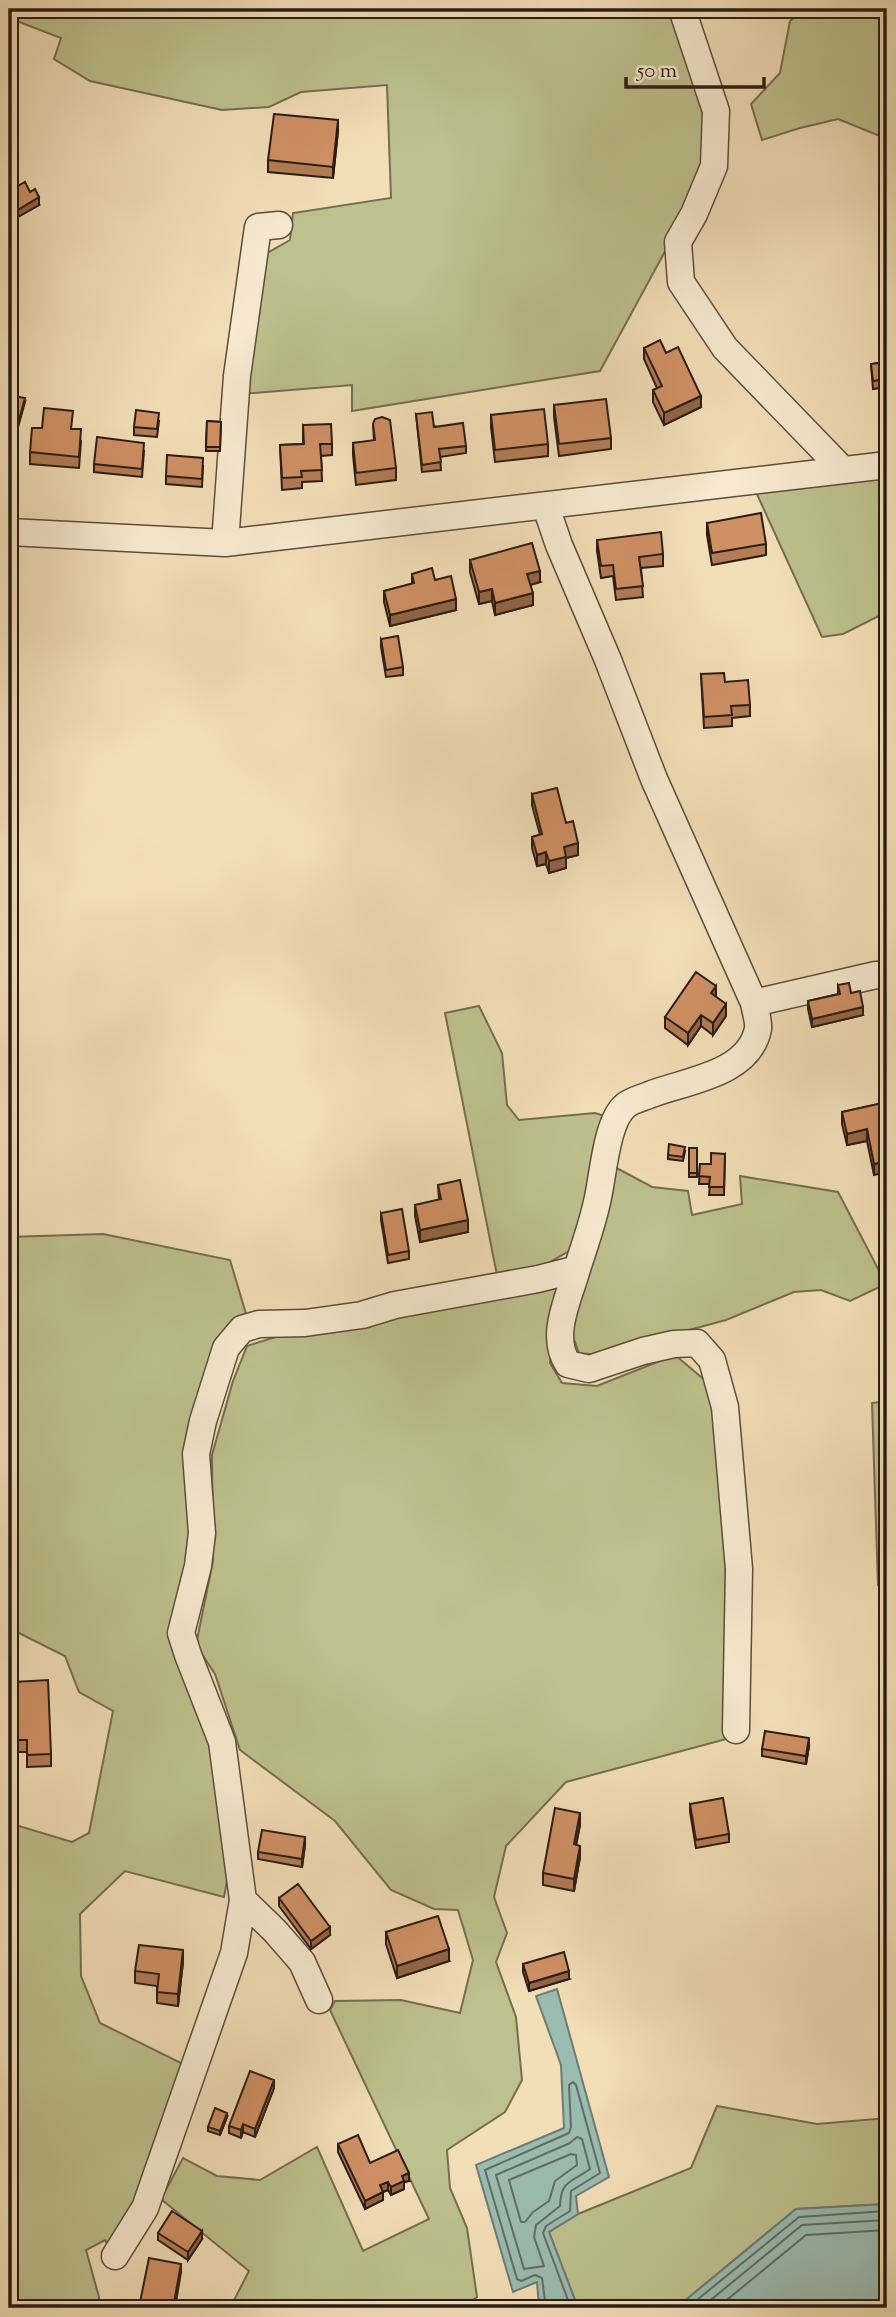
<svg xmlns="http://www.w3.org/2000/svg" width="896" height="2317" font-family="'Sorts Mill Goudy',serif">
	<rect width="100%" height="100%" fill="#f2deb7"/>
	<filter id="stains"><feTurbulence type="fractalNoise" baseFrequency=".00286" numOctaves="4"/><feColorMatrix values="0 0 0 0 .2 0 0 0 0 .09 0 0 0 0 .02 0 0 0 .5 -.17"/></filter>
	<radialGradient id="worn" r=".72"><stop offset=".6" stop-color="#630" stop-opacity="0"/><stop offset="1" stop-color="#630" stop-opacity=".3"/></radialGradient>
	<path fill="#bdc18d" stroke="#746e50" stroke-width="2" d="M9 9H673L709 113 704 162 669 244 600 371 352 411V385L242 394 262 256 290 240 293 213 391 198 387 85 301 92 269 107 222 110 90 81 54 59 61 38 9 18Z
		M803 9H887V136H880L838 119 800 128 762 140 751 104 780 73 790 21Z
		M887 477V612L843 634 822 637 756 492Z
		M479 1006 502 1053 507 1105 519 1120 595 1113 608 1117 576 1247 543 1266 497 1275 445 1013Z
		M611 1165 652 1187 688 1191 692 1215 742 1204 740 1176 838 1192 886 1284 850 1301 821 1290 794 1292 726 1320 597 1355 579 1353 572 1334 581 1285Z
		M103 1234 230 1260 246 1314 222 1333 197 1403 196 1543 177 1626 218 1756 229 1870 224 1897 125 1871 80 1914 81 1976 100 2023 183 2064 137 2205 109 2247 105 2240 86 2250 99 2297V2308H9V1823L72 1842 89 1833 113 1711 79 1692 65 1656 17 1632 9 1630V1237Z
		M562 1287 552 1325 550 1363 562 1383 597 1386 675 1355 707 1382 720 1450 728 1614 730 1738 566 1782 506 1846 494 1897 507 1933 496 1962 516 2017 522 2080 505 2112 447 2150 450 2188 467 2228 477 2297 461 2308H230L249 2271 161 2199 183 2158 217 2176 260 2180 317 2147 363 2251 429 2219 330 2010 335 2001 401 2000 460 2013 473 1960 458 1910 434 1909 391 1890 335 1821 240 1750 215 1674 196 1645 213 1561 212 1455 233 1381 247 1346 285 1334 380 1321Z
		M887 1401V1583L878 1585 872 1403Z
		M717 2106 817 2124 887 2118V2204L796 2209 676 2308H578L549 2232 578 2214 691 2168Z"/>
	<path fill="#9bbcb1" stroke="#6e7c72" stroke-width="2" d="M557 1989 609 2177 576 2196 578 2214 549 2232 578 2308H539L537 2282 513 2292 476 2165 564 2128 561 2065 536 1996Z
		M887 2204V2308H676L796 2209Z"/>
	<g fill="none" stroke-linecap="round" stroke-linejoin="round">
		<path stroke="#636c62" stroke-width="2" d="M577 2137 582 2139 590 2169C571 2183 561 2180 560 2206L536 2225 534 2237 544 2266 524 2269 496 2175 570 2143Z
			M571 2154 576 2155 577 2165 555 2181 549 2201 533 2212 525 2222H521L509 2180Z
			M546 2308 542 2278 535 2275 521 2281 517 2279 485 2170 569 2133 571 2127 569 2085 573 2082 576 2085 600 2173 571 2191 570 2211 546 2226 543 2233 571 2308
			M687 2308 799 2217 887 2211
			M701 2308 802 2225 887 2220
			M717 2308 806 2235 887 2230"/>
		<g stroke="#5d4c3d" stroke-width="29">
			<path id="minor" d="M682 9 716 111 714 166 694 214 678 242 681 282 725 348 843 470
				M9 532 225 543 887 465
				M225 543 237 376 258 227 279 225
				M754 1003 876 975 887 976
				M577 1269C569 1298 549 1336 568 1364L589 1369 643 1351 674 1344 697 1343 712 1360 725 1407 739 1569 736 1730
				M243 1900 275 1931 302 1962 319 2000
				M115 2256 145 2208 234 1953 243 1900 222 1742 188 1655 181 1633 198 1566 202 1533 196 1454 203 1421 226 1348 242 1329 259 1324 305 1323 362 1315 395 1305 538 1279 577 1269C584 1247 592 1225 597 1202 603 1178 606 1122 625 1106 630 1101 642 1098 649 1095 684 1081 749 1075 758 1029 759 1021 755 1010 754 1003L654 779 608 660 559 545 546 507"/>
		</g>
		<use href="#minor" stroke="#f7ead0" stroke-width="26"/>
	</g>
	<path fill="#b27c56" stroke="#2b1c14" stroke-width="2" d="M338 131 333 178 268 172V160Z
		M9 191 39 205 16 218 9 206Z
		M644 348 666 353 701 407 664 425 653 402V390L657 388 644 359Z
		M887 362V407H882L880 388 873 389 871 364Z
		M25 402 17 431 9 429V415Z
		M554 405 611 438V449L559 456 554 417Z
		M416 414 466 446V453L440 457 441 470 422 472Z
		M491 415 548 444V456L495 462 491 427Z
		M159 421 157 437 134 435V427Z
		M207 421 221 422 220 451H206Z
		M373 424 396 468V480L356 485 353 455V443L374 441Z
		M303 425 332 444V455L321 456 322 481 302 482V488L282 490 280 445 303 444Z
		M42 428 72 429 81 441 79 468 30 464V452Z
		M144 451 142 477 94 472V464Z
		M203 466 202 487 166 484V476Z
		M707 523 766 544V555L712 565 707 535Z
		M597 540 663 554V566L641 568 643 597 616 600 613 576 601 578 597 551Z
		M470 560 540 582 530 585 533 605 495 615 492 601 479 604 470 572Z
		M412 574 435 580 456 610 390 626 384 602V591L412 584Z
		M381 639 403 667V675L386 677 381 647Z
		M9 665 15 678 11 705H9Z
		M701 674 725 682 750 705V716L732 718V726L704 728Z
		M532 794 566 823 578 855 566 858V868L549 873 546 864 537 866 532 848V837L540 835 532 805Z
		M838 985 863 1015 812 1027 808 1009V1001L838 994Z
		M716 997 726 1016 713 1035 701 1026 688 1045 665 1028V1017Z
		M887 1102 874 1175 867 1141 847 1145 842 1124V1112Z
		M689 1148H697V1177H689Z
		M685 1151 683 1161 668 1159V1155Z
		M725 1154 724 1195H709L710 1184H699L700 1164H711Z
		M438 1185 468 1232 420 1242 415 1216V1205L439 1200Z
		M381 1213 409 1251V1259L388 1263 381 1220Z
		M9 1649H17L16 1681H9Z
		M14 1682 51 1754V1766L27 1767V1752H17Z
		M809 1746 806 1764 762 1756V1749Z
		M690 1804 729 1834V1842L696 1848 690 1812Z
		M580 1825 576 1845 580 1857 574 1891 543 1885V1873Z
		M305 1845 302 1867 258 1859V1852Z
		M279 1898 330 1935 311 1949 279 1906Z
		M386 1932 449 1961 397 1978 386 1944Z
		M183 1962 178 2006 157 2003V1986L135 1983V1971Z
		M523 1964 569 1979 529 1991 523 1972Z
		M274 2088 255 2137 243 2132 241 2138 229 2133V2126Z
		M227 2117 220 2135 208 2131V2127Z
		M338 2144 370 2163 409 2181 404 2182V2189L391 2195 388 2190 383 2192V2200L365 2209 338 2152Z
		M158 2233 202 2239 188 2260 158 2240Z"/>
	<path fill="#916546" stroke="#2b1c14" stroke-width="2" d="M338 120V131L333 178V167Z
		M39 197V205L16 218V211Z
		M701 396V407L664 425V413Z
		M540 571V582L527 586V574Z
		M492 589V601L479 604V592Z
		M533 593V605L495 615V603Z
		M456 599V610L390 626V615Z
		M15 666V678L11 705V693Z
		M578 843V855L566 858V868L549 873V861L564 847Z
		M546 852V864L537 866V855Z
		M716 986V998L711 993Z
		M726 1004V1016L713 1035V1023Z
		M863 1007V1015L812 1027V1019Z
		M701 1015V1026L688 1045V1033Z
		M867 1129V1141L847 1145V1134Z
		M887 1161V1172L874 1175V1164Z
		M468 1220V1232L420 1242V1230Z
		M809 1738V1746L806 1764V1756Z
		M580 1813V1825L574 1856V1844Z
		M305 1837V1845L302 1867V1859Z
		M580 1846V1857L574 1891V1879Z
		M330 1927V1935L311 1949V1941Z
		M449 1949V1961L397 1978V1966Z
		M183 1950V1962L178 2006V1994Z
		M569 1971V1979L529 1991V1983Z
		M274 2080V2088L255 2137V2129Z
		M227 2113V2117L220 2135V2131Z
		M243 2124V2132L241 2138V2130Z
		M409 2173V2181L404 2182V2189L391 2195V2187L402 2176Z
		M388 2182V2190L380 2193V2185Z
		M383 2192V2200L365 2209V2201Z
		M202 2231V2239L188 2260V2252Z
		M181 2264V2272L175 2308H173Z"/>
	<path fill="#cf9064" stroke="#2b1c14" stroke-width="2" d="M274 114 338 120 333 167 268 160Z
		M25 182 30 192 35 189 39 197 16 211 9 198V191Z
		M660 340 666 353 678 347 701 396 664 413 653 390 662 386 644 348Z
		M887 362V399H882L880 380 873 381 871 364Z
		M14 396 25 398 17 427 9 425V415Z
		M606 399 611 438 559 444 554 405Z
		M44 408 73 411 71 429H81L79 457 30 452 32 428H42Z
		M544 409 548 444 495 450 491 415Z
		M136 410 159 413 157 429 134 427Z
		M432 412 434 427 463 423 466 446 439 449 441 462 422 465 416 414Z
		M382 417 390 420 396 468 356 473 353 443 375 440 373 424 375 419Z
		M207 421 221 422 220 447H206Z
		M331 424 332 444H320L322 470 301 471 302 477 282 478 280 445 304 444 303 425Z
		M97 437 144 443 142 469 94 464Z
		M167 455 203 458 202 479 166 476Z
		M761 513 766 544 712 553 707 523Z
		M661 532 663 554 639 557 643 586 616 589 613 565 601 566 597 540Z
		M532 543 540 571 527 574 533 593 495 603 492 589 479 592 470 560Z
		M432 568 435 580 451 576 456 599 390 615 384 591 414 583 412 574Z
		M398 636 403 667 386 670 381 639Z
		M9 665 15 666 11 693H9Z
		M724 673 725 682 748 680 750 705 731 706 732 715 704 717 701 674Z
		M557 788 566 823 573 821 578 843 564 847 566 857 549 861 546 852 537 855 532 837 542 834 532 794Z
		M696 972 716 986 711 993 726 1004 713 1023 701 1015 688 1033 665 1017Z
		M849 983 851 993 860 991 863 1007 812 1019 808 1001 840 994 838 985Z
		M887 1102V1161L874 1164 867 1129 847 1134 842 1112Z
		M669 1144 685 1147 683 1157 668 1155Z
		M689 1148H697V1173H689Z
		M711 1153 725 1154 724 1187H709L710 1177 699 1176 700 1164H711Z
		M460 1180 468 1220 420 1230 415 1205 441 1199 438 1185Z
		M402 1209 409 1251 388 1255 381 1213Z
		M9 1649H17L16 1673H9Z
		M48 1680 51 1754 27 1755V1740H17L14 1682Z
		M765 1731 809 1738 806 1756 762 1749Z
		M723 1798 729 1834 696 1840 690 1804Z
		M555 1808 580 1813 574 1844 580 1846 574 1879 543 1873Z
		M262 1830 305 1837 302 1859 258 1852Z
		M298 1884 330 1927 311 1941 279 1898Z
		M438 1916 449 1949 397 1966 386 1932Z
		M139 1945 183 1950 178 1994 157 1992 159 1974 135 1971Z
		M564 1952 569 1971 529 1983 523 1964Z
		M250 2071 274 2080 255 2129 243 2124 241 2130 229 2126Z
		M215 2108 227 2113 220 2131 208 2127Z
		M358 2135 370 2163 398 2150 409 2173 402 2176 404 2181 391 2187 388 2182 380 2185 383 2192 365 2201 338 2144Z
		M172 2211 202 2231 188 2252 158 2233Z
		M149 2258 181 2264 173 2308 139 2307Z"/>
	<rect width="896" height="2317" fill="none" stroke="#f2deb7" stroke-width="35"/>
	<rect x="10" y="10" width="875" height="2296" fill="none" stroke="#2b1c14" stroke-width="3.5"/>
	<rect x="18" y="18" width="861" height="2282" fill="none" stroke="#2b1c14" stroke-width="2"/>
	<path d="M626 77v10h138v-10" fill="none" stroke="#2b1c14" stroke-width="3.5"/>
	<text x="637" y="77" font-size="21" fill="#2b1c14" stroke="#f7ead0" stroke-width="5" paint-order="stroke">50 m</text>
	<rect width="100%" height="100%" filter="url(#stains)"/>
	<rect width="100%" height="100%" fill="url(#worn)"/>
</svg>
